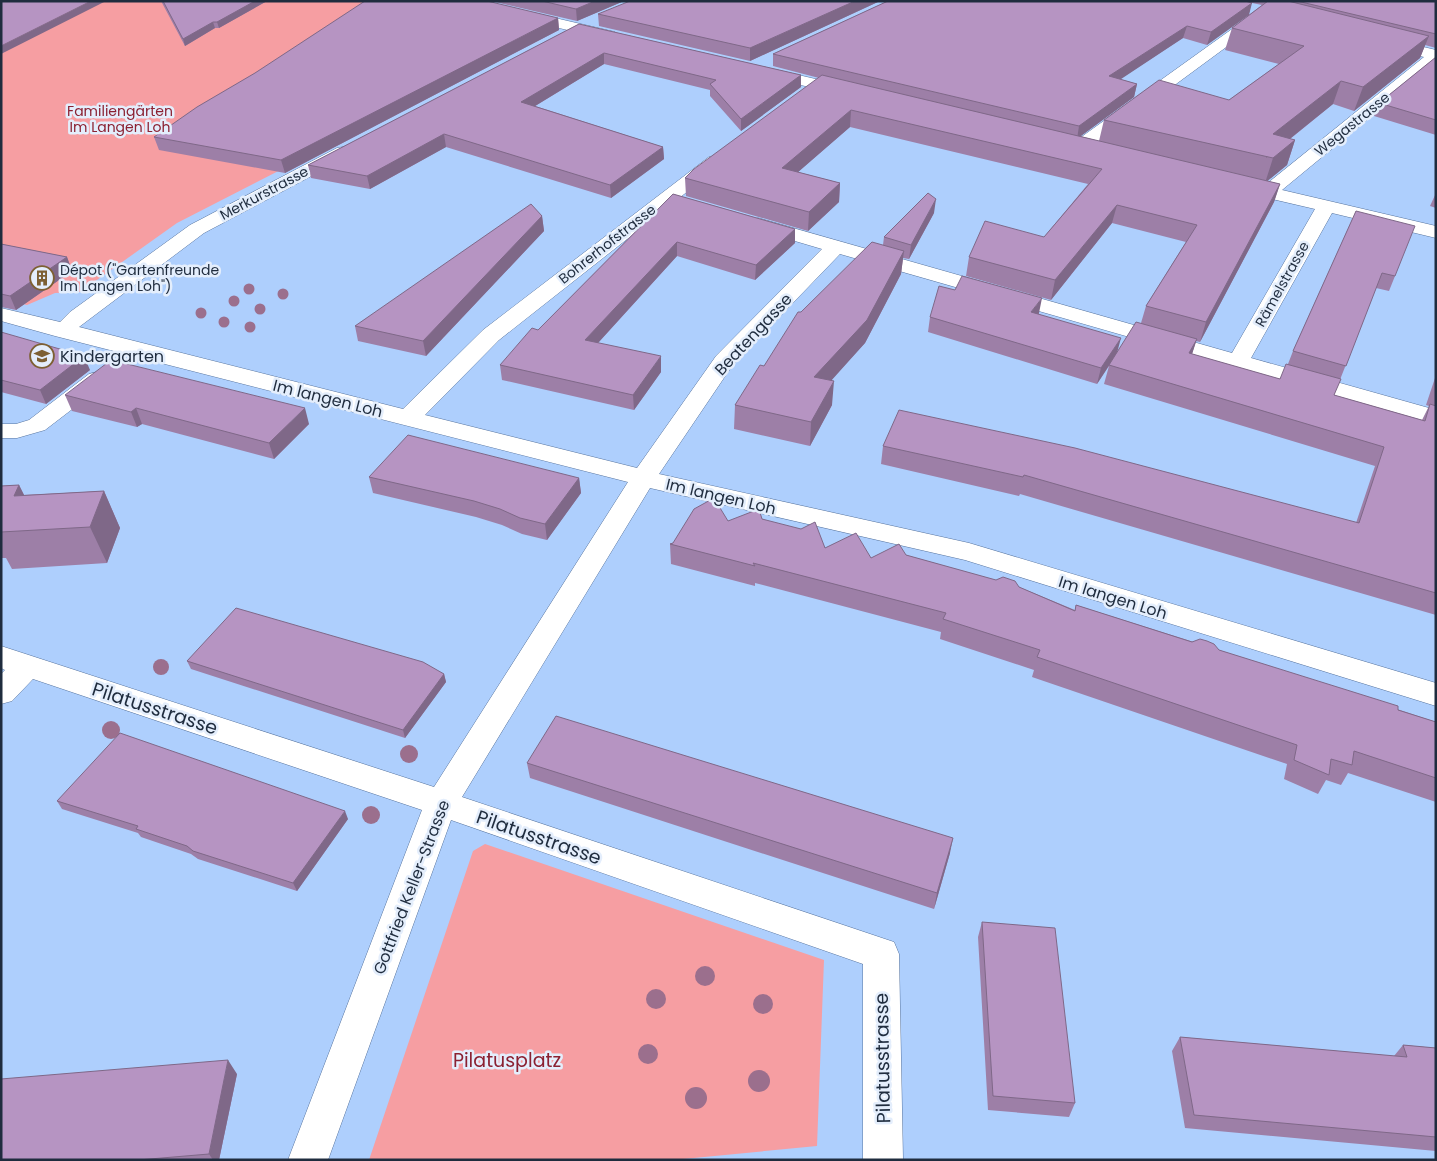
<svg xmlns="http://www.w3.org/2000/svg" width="1437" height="1161" font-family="Poppins,sans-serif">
	<rect width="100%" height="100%" fill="#aecffd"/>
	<path fill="#f69ea2" d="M1 1H446L550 32 177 223 80 292 55 293 27 305 1 299Z
		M485 844 824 960 817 1146 673 1160H369L473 851Z"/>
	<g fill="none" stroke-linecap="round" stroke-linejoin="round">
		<g stroke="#57749e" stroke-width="1">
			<path id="minor" d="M455 1H482L615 32 618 35 615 38 610 40 462 5Z
				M1258 13 1263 14 1265 17 1263 20 1085 151 1079 152 1073 151 1070 147 1073 143 1253 14Z
				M1386 38 1436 50V63L1282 190 1436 226V238L1332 213 1251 358 1436 410V425L840 254 732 366 659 474 969 543 1436 683V706L965 560 650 488 462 797 894 942 899 954 903 1160H863V964L451 820 328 1160H288L422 810 33 679 12 701 1 704V674L5 670 1 668V646L434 787 628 482 55 336 1 321V308L60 322 70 312 190 225 337 148 343 147 349 148 352 152 349 156 204 233 79 327 403 409 483 330 709 157 715 156 721 157 724 161 721 165 499 340 425 415 637 468 716 356 822 249 751 228 748 224 751 220 758 218 1232 353 1315 209 1233 190 1231 186 1233 182 1240 180 1264 186 1424 57 1381 46 1378 43 1381 40Z
				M764 67 854 88 856 91 854 94 848 96 758 75 756 72 758 69Z
				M97 372 105 374 108 379 105 384 45 430 17 438H1V424H16L29 420 89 374Z"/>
		</g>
		<use href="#minor" fill="#fff" fill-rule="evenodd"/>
	</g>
	<g fill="#9b6f8d">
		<circle cx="249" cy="289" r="5.5"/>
		<circle cx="283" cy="294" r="5.5"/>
		<circle cx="234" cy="301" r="5.5"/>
		<circle cx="260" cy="309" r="5.5"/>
		<circle cx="201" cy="313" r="5.5"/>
		<circle cx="224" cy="322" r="5.5"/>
		<circle cx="250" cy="327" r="5.5"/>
		<circle cx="161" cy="667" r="8"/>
		<circle cx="111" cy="730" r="9"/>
		<circle cx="409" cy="754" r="9"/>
		<circle cx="371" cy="815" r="9"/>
		<circle cx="705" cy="976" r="10"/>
		<circle cx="656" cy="999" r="10"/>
		<circle cx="763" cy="1004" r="10"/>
		<circle cx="648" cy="1054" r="10"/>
		<circle cx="759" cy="1081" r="11"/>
		<circle cx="696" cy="1098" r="11"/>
	</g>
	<path fill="#9d7fa7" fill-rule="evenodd" d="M161 1H267L219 28H215L185 46Z
		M491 1H624L577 21Z
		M880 1 750 61 599 26 598 14Z
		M888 1H1436V48L1425 45 1420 58 1354 111 1333 104 1290 139 1295 140 1287 165 1267 181 1280 184 1274 202 1200 342 1196 341 1192 354 1280 379 1288 364 1293 351 1356 211 1395 276 1389 291 1376 288 1334 395 1422 420 1429 406 1426 405 1436 375V615L1020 494 1019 496 881 464 883 446 1356 523 1375 466 1104 384 1109 366 1097 384 928 332 930 317 1039 313V314L1117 352 1141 323 1146 306 1186 242 1112 223 1051 300 966 276 969 257 1044 237 1088 184 850 127 798 172 840 183 839 202 808 231 686 196 685 178 819 78 773 66V54ZM1252 3 1262 5 1232 28 1225 50 1279 64 1229 100 1104 120 1099 141 1080 136 1134 97 1137 84 1120 79 1183 38 1207 45Z
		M558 18 559 30 285 173 159 150 154 137Z
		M579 24 801 75V87L741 131 710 96V90L604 64 535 106 663 147 664 159 611 198 446 147 370 189 311 178 308 165Z
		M1436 57V135L1374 116 1379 103Z
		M1436 193V208L1430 206Z
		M673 194 795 229V243L755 280 677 256 598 343 661 372 634 410 502 380 500 365 538 330Z
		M934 213 909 259 903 258 901 274 865 343 831 380 832 405 810 446 734 429 735 405 764 366 801 312 883 245 884 237Z
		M542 216 544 231 426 356 358 341 355 326Z
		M1 244 67 257 72 271 16 310 1 307Z
		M1 332 90 370 46 404 1 392Z
		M65 395 309 424 274 459 142 424 137 427 72 411Z
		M369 477 579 478 581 493 547 540 522 534 502 525 476 517 373 493Z
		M19 485 24 495 104 491 120 528 107 563 12 569 6 558H1V486Z
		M762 519 825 548 871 558 906 555 1019 587 1075 610 1076 605 1219 650 1436 722V802L1348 773 1341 785 1326 780 1318 794 1284 779 1287 764 1032 677 1034 670 940 639 941 632 755 583V586L671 564 670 544 728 521Z
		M187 661 444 674 446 682 405 738 191 669Z
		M527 763 950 853 934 909 530 778Z
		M57 801 348 819 297 891 198 859 191 854 141 837 138 833 62 809Z
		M982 922 1075 1103 1069 1117 988 1110 978 937Z
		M1180 1037 1394 1056 1403 1045 1436 1048V1151L1185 1128 1172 1051Z
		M237 1074 219 1160H1Z"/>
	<path fill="#7f6888" d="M91 1H106L1 54V46Z
		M255 1H267L219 28 217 22Z
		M595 1H624L577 21 576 9Z
		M855 1H880L750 61V48Z
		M1252 3 1249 15 1207 45 1211 32Z
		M558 18 559 30 285 173 281 160Z
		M213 22 215 28 185 46 183 39Z
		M1187 26 1183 38 1106 89 1109 76Z
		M1429 36 1420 58 1354 111 1363 87Z
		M604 53V64L522 114 521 102Z
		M801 75V87L741 131V119Z
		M1341 81 1333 104 1266 158 1273 134Z
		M1137 84 1134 97 1077 139 1079 126Z
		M851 110 850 127 782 186V168Z
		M444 134 446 147 370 189 367 176Z
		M1295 140 1287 165 1265 183 1273 158Z
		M663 147 664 159 611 198 610 185Z
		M840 183 839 202 808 231 809 212Z
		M1280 184 1274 202 1200 342 1206 322Z
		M936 199 934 213 909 259 911 245Z
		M1117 205 1112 223 1051 300 1055 280Z
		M542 216 544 231 426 356 423 341Z
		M795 229V243L755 280 756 265Z
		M677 242V256L587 355 585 340Z
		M904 251 901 274 865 343 813 401 814 377Z
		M67 257 72 271 16 310 10 296Z
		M1042 298 1039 313 1028 327 1031 312Z
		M1121 338 1117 353 1097 384 1101 368Z
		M1197 339 1191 357 1189 353Z
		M84 356 90 370 46 404 40 390Z
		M661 356V372L634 410 633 395Z
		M834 381 832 405 810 446 811 422Z
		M136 408 142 424 137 427 131 412Z
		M305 408 309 424 274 459 269 443Z
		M579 478 581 493 547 540 545 524Z
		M19 485 37 521 14 496Z
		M104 491 120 528 107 563 90 527Z
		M444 674 446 682 405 738 403 730Z
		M345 811 348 819 297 891 293 883Z
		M953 838 950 853 934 909 937 893Z
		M228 1060 237 1074 219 1160H213L209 1154Z"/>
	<path fill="#b694c2" stroke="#7f6888" d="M1 1H91L1 46Z
		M163 1H255L217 22H213L183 39Z
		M365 1H487L558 18 281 160 154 137 197 107 255 73Z
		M542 1H595L576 9Z
		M630 1H855L750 48 598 14Z
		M888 1H1245L1252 3 1211 32 1187 26 1109 76 1137 84 1079 126 773 54Z
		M1268 1H1288L1429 36 1363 87 1341 81 1273 134 1295 140 1273 158 1104 120 1159 80 1229 100 1304 46 1232 28Z
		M1297 1H1436V34Z
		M579 24 801 75 741 119 710 84 716 80 604 53 521 102 663 147 610 185 444 134 367 176 308 165Z
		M1436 57V120L1379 103Z
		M822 75 1280 184 1206 322 1146 306 1197 225 1117 205 1055 280 969 257 985 221 1044 237 1102 169 851 110 782 168 840 183 809 212 685 178 694 169Z
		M928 193 936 199 911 245 884 237Z
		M673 194 795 229 756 265 677 242 585 340 661 356 633 395 500 365 532 328 538 330Z
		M531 204 542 216 423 341 355 326Z
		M1356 211 1415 226 1395 276 1382 273 1346 366 1293 351Z
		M872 242 904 251 867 320 814 377 834 381 811 422 735 405 760 365 764 366 798 312H801Z
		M1 244 67 257 10 296 1 294Z
		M962 276 1042 298 1031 312 1121 338 1101 368 930 317 939 286 955 290Z
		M1136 322 1197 339 1189 353 1280 379 1286 364 1341 379 1334 395 1425 421 1430 404 1436 406V593L1024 475 1023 477 883 446 899 410 1075 448 1359 523 1384 447 1109 365Z
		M1 332 84 356 40 390 1 380Z
		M111 360 305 408 269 443 136 408 131 412 65 395Z
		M408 435 579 478 545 524 520 518 500 509 474 501 369 477Z
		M19 485 14 496 104 491 90 527 1 532V486Z
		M714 498 728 521 759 509 762 519 801 529 815 522 825 548 856 533 871 558 899 544 906 555 996 580 1003 577 1015 581 1019 587 1075 611 1076 605 1192 642 1200 639 1207 641 1214 644 1219 650 1398 706V710L1436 722V778L1354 751 1352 765 1331 759 1329 775 1294 760 1297 745 1037 657 1040 650 943 619 946 613 753 563 755 566 670 544 673 543 694 509Z
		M236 608 423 662 444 674 403 730 187 661Z
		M556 716 953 838 937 893 527 763Z
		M120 733 345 811 293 883 193 851 187 846 136 829 138 826 57 801Z
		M982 922 1055 928 1075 1103 993 1096Z
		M1180 1037 1407 1057 1403 1045 1436 1048V1137L1194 1115Z
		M228 1060 209 1154 138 1160H1V1079Z"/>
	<defs>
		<g id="building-ring" transform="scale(1.25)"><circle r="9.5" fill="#e4eefc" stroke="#7d6033" stroke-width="1.5"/><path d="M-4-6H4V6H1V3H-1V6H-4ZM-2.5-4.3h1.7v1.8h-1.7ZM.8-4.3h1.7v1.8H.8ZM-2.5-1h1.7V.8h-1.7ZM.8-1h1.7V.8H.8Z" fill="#7d6033"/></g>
		<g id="school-ring" transform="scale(1.25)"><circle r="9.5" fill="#e4eefc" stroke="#7d6033" stroke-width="1.5"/><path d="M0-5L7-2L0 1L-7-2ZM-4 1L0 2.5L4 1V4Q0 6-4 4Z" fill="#7d6033"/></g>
	</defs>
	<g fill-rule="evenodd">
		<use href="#building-ring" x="42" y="278"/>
		<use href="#school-ring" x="42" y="356"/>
	</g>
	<g text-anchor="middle" stroke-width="5" stroke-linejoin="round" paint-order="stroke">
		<g font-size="14" fill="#8b2132" stroke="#e4eefc">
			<text x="120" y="116">Familiengärten<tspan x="120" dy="16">Im Langen Loh</tspan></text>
		</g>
		<g font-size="14" fill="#1f2c3e" stroke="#e4eefc">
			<text transform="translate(1352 124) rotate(-39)" y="5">Wegastrasse</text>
			<text transform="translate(264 193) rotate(-28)" y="5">Merkurstrasse</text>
			<text transform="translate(607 244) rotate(-38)" y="5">Bohrerhofstrasse</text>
			<text transform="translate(1282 284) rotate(-61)" y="5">Rämelstrasse</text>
		</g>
		<g font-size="14" fill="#1f2c3e" stroke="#e4eefc" text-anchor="start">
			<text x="60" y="275">Dépot ("Gartenfreunde<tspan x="60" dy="16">Im Langen Loh")</tspan></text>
		</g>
		<g font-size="16" fill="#1f2c3e" stroke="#e4eefc">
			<text transform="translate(753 334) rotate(-47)" y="6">Beatengasse</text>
			<text transform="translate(328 398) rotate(14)" y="6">Im langen Loh</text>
			<text transform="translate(721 496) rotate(13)" y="6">Im langen Loh</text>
			<text transform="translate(1113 597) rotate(17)" y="6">Im langen Loh</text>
			<text transform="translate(411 887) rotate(-69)" y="6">Gottfried Keller-Strasse</text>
		</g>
		<g font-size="16" fill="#1f2c3e" stroke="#e4eefc" text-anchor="start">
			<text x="60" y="362">Kindergarten</text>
		</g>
		<g font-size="19" fill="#1f2c3e" stroke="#e4eefc">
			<text transform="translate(155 708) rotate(18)" y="7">Pilatusstrasse</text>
			<text transform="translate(539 837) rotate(19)" y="7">Pilatusstrasse</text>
			<text transform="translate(882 1058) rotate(-91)" y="7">Pilatusstrasse</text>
		</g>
		<g font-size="19" fill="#8b2132" stroke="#e4eefc">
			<text x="507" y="1067">Pilatusplatz</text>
		</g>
	</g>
	<rect width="1437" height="1161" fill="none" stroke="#1f2c3e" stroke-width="5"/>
</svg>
